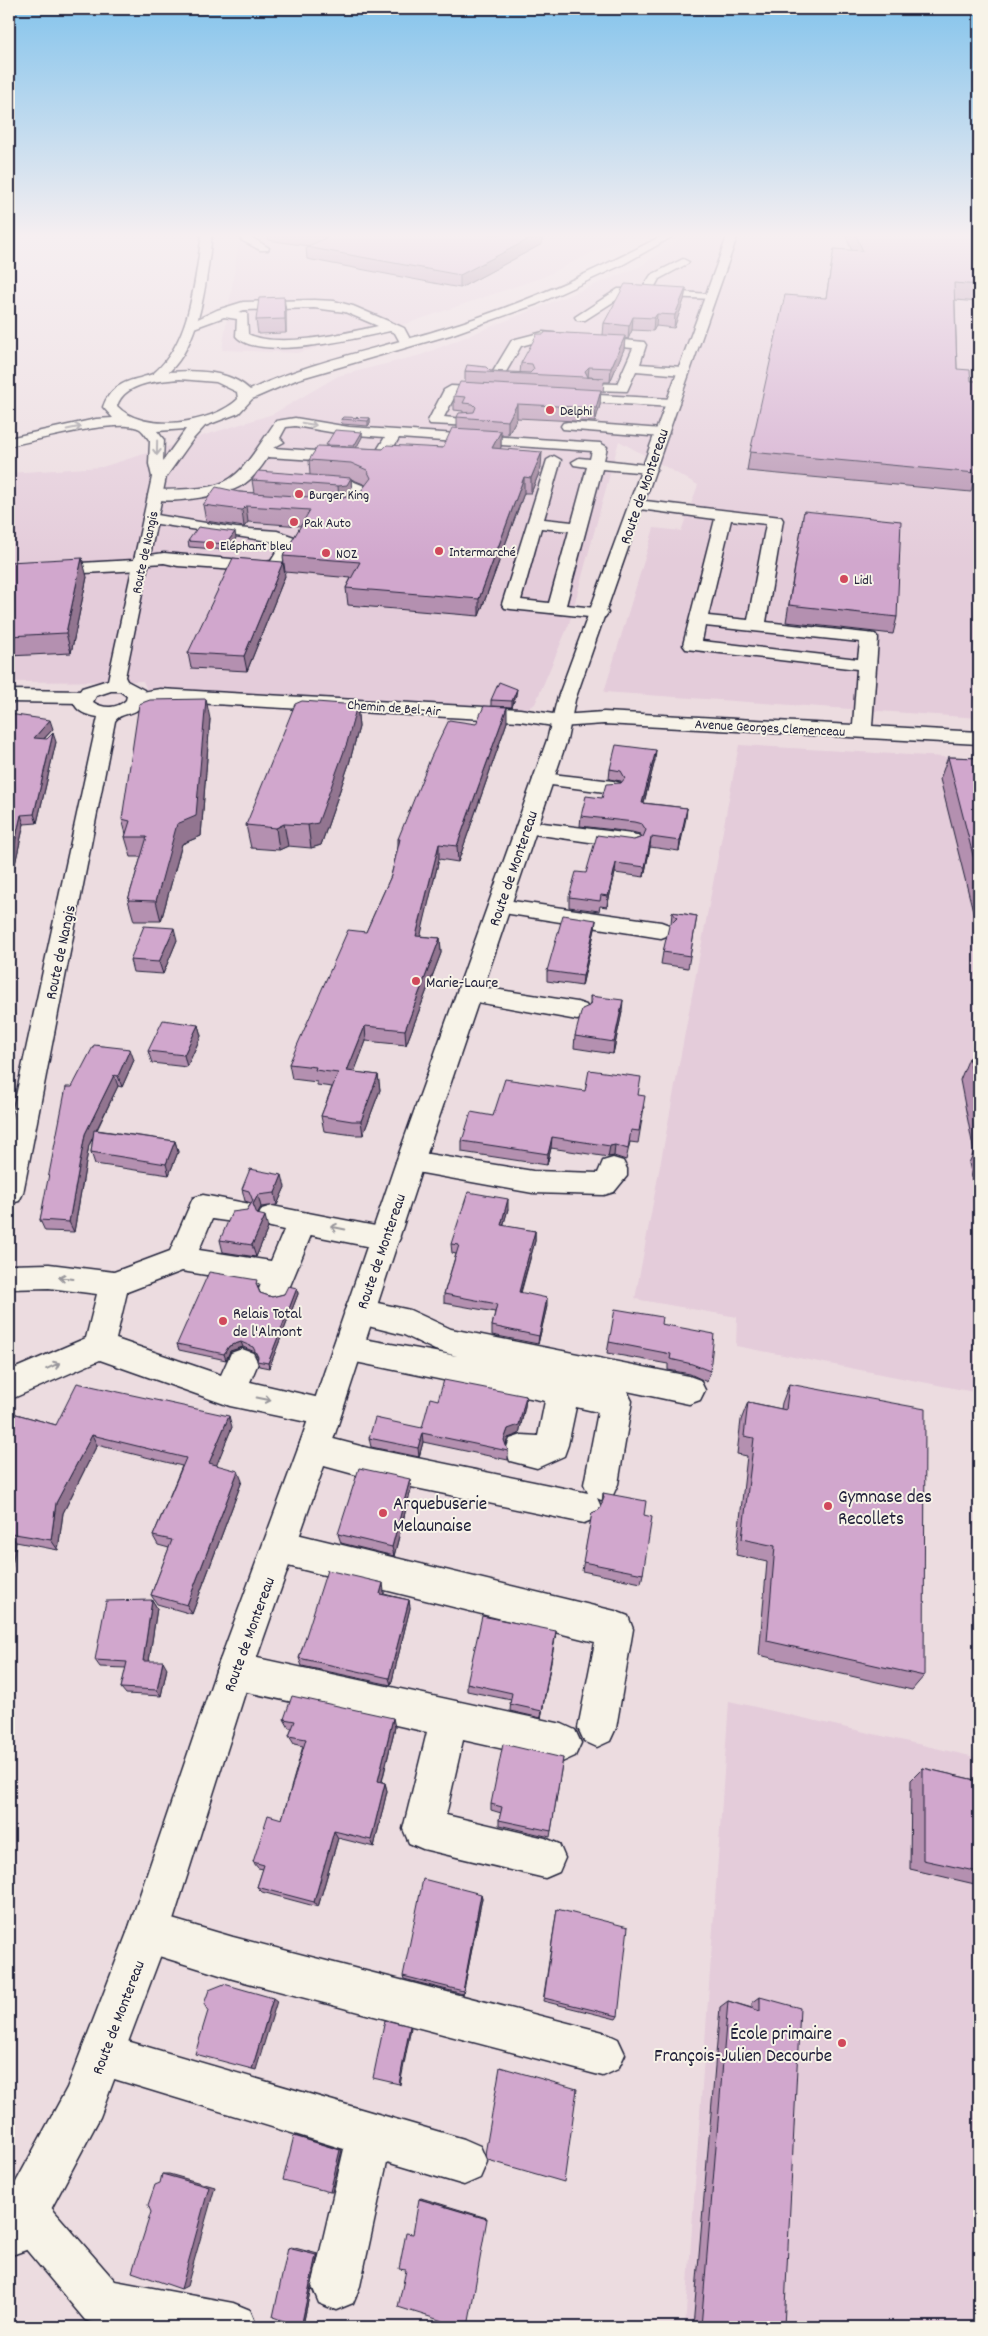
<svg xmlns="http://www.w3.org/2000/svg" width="988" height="2336" font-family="Dekko,sans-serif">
	<rect width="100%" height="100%" fill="#ecdce0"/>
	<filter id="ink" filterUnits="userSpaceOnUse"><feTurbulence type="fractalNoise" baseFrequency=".02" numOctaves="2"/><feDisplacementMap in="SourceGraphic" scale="10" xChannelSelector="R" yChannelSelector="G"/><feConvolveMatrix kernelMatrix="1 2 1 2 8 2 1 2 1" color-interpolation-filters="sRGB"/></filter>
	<g filter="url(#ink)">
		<path fill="#e4ccda" d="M240 234H630L543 277 394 328 297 353 222 350Z
			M687 234H979V718L604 692 654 528 681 531 698 485 619 441 569 624 535 704 522 711 147 690 143 681 9 682V473L102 467 273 414 338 376 421 355 641 266Z
			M739 745 979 759V1393L736 1346 737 1317 635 1299Z
			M729 1701 979 1758V2327H685Z"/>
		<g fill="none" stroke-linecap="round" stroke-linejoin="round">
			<g stroke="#22223b" stroke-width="3">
				<path id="minor" d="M241 234H251V237L269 248 268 250H260L241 240Z
					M683 259 689 262 687 264 659 279 653 290 709 294 715 297 713 299 624 295 585 320H577L575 317 618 289H642L651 275Z
					M314 300 334 301 353 306 395 324 404 328 412 343 410 346H402L395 333 390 331C359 338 257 362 236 336L237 319 224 317 191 329 185 325 217 310 243 302ZM314 308 345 312 378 326C346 333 278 349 248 334L247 313 238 312 244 310Z
					M543 332 644 342 646 345 640 364 683 367 689 371 683 375 636 371 627 391 593 390 588 389 586 386 588 383 617 384 633 348 543 340 521 346 503 377 528 379 530 382 528 385 490 383 488 380 512 340Z
					M451 386 494 388 501 392 494 396 456 394 444 417 473 420 475 423 473 426 430 424 428 421 444 390Z
					M562 393 672 399 679 403 672 407 557 400 555 397Z
					M295 418 349 427 600 443 607 447 604 460 655 466 657 469 650 473 602 469 566 605 605 609 608 613 605 617 599 618 511 609 505 608 502 604 547 460 554 456 561 460 544 519 572 522 587 467 574 465 572 462 579 458 590 459 592 451 399 438 384 463 379 464 268 457C261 468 251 481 239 487 225 495 157 508 148 495L156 490C236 489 232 485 276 421ZM295 426 342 434 385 437 374 455 273 448 284 442 280 438 286 427ZM541 528 569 531 549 603 521 600Z
					M568 422 662 429 669 433 662 437 563 429 561 426 563 423Z
					M315 479 352 481 367 487 371 493 359 509 337 513 329 508 332 505 349 502 355 493 310 487 307 484Z
					M637 500 781 517 783 520 766 622 875 634 878 638 872 726 979 732V744L604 724 560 727 520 721 160 701 137 704 130 702 128 698 130 694 160 689 520 709 560 715 604 712 853 725 857 669 686 649 683 645 715 519 632 508 629 505 632 502ZM731 520 766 524 748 620 708 616ZM705 626 860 642 858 659 702 641Z
					M151 514 236 528 277 531 297 538 299 541 283 569 265 572 178 566 164 563 149 564 147 569 141 570 9 577V567L134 560 136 557 164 553 265 562 271 561 282 543 145 522 143 519Z
					M9 690 85 691 92 693 94 697 92 701 85 703 9 702Z
					M543 773 613 781 620 783 623 787 620 791 613 793 536 783 533 779 536 775Z
					M527 821 632 834 640 836 643 841 640 846 632 848 519 832 516 827 519 822Z
					M499 899 661 922 669 925 673 930 669 935 661 938 491 911 488 906 491 901Z
					M469 985 577 1002 586 1005 589 1011 586 1017 577 1020 460 999 457 993 460 987Z
					M410 1151 533 1171 598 1173 603 1161 613 1158 623 1161 627 1169V1176L614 1192 604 1195 533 1193 400 1169 396 1162 400 1155Z
					M203 1195 250 1204 254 1212 250 1220 240 1223 212 1219 199 1250 271 1261 284 1230 262 1225 258 1217 262 1209 272 1206 396 1230 400 1238 396 1246 386 1250 311 1235 285 1298 274 1301 263 1298 259 1289 261 1284 182 1271 127 1292 116 1339 221 1375 231 1353 242 1349 253 1353 258 1363 250 1382 337 1402 342 1412 337 1422 326 1426 230 1406 100 1360 9 1400V1371L86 1338 97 1294 49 1288 9 1289V1265L49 1264 114 1272 170 1251 193 1198Z
					M359 1299 410 1310 451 1329 689 1376 700 1380 705 1390 700 1400 689 1404 627 1391 632 1401 618 1484 613 1495 601 1500 597 1498 601 1507 596 1518 584 1523 368 1478 302 1460 298 1449 302 1438 314 1434 368 1448 588 1493 584 1484 598 1412 576 1407 568 1445 564 1456 537 1468 510 1461 506 1450 510 1439 522 1435 538 1436 545 1401 336 1358 332 1349 336 1340 347 1336 457 1356 435 1350 404 1335 348 1321 344 1312 348 1303Z
					M280 1530 615 1611 628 1616 633 1629 616 1728 610 1741 597 1747 584 1741 578 1728 595 1642 280 1564 268 1559 263 1547 268 1535Z
					M234 1653 562 1724 575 1730 581 1743 575 1756 562 1762 463 1740 446 1815 545 1838 559 1844 565 1858 559 1872 545 1878 423 1849 409 1843 403 1829 427 1732 234 1689 221 1684 216 1671 221 1658Z
					M148 1912 233 1937 603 2032 618 2039 625 2054 618 2069 603 2076 233 1979 133 1948 127 1933 133 1918Z
					M103 2034 464 2139 480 2146 487 2162 480 2178 464 2185 387 2162 360 2286 353 2303 336 2310 319 2303 312 2286 344 2149 88 2071 81 2056 88 2041Z
					M25 2189 41 2196 115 2281 233 2303 250 2310 257 2327H103L85 2320 9 2229V2195Z"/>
			</g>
			<g stroke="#22223b" stroke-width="3">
				<path id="major" d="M202 234H212C207 276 202 341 169 372 195 370 230 370 250 390 311 361 377 349 442 329 519 306 594 272 665 234H677L622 265 537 304 450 335 298 379 252 399 239 413 205 426 193 439 166 477 125 677 127 681 144 690 146 694C141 720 123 709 115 721L23 1193 19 1201 9 1204V1128L98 717C87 715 77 713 73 701L82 688 108 680 152 477 149 464 150 441C147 437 143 431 140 429 120 417 34 441 9 446V438L96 419 113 418 103 407C109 389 122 382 140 378 145 376 150 376 154 373 191 341 195 279 202 234ZM180 379 216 382 237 392 238 399C212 424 143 434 117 406 125 382 158 381 180 379ZM186 429 163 461 164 440 157 431ZM111 691H120L127 696 126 700C117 709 103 709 93 702L96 696Z
					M728 234H738L575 700 567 740 424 1162 330 1449 252 1671 169 1933 100 2117 41 2228 26 2250 9 2256V2195L67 2088 127 1933 216 1671 298 1449 396 1162 547 740 557 700Z"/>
			</g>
			<use href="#minor" fill="#f7f3e8" fill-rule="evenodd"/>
			<use href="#major" fill="#f7f3e8" fill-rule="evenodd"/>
		</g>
		<path fill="#b490b0" stroke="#22223b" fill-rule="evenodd" d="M268 234H542V244L460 288 307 259 306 247 308 246 268 240Z
			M845 234H979V302L955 300 957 369 971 381H979V481L974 480 971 492 747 471 750 452 826 298 834 249 852 251Z
			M686 288 684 300 674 328 656 326 653 331 632 330 628 339 625 338 624 349 610 382H604L603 392H600V405L595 422 517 418 508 435H501V447L500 449 541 468 531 493H524L479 616 348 605 346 588 351 578 285 572 283 556 301 526 248 522 244 527 206 521 203 505 239 492 254 493 252 480 310 475 309 460 326 446V445L362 432V437L356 448 383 449 443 448 457 428V417L463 413V411L454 410V396L465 382V371H490L520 373 521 363 603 335 604 323ZM351 479 366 485 358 495 351 496 352 494Z
			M286 311V333L258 334 256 320Z
			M370 418V423L368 426 342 424 341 419Z
			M804 511 897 617 893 634 786 622Z
			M236 538 227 550 189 547 188 541Z
			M9 562 87 577 71 653 9 656Z
			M285 576 247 671 191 668 188 653Z
			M516 695 512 707 491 706V700Z
			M357 705 359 727 349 764 321 845 311 848 288 846 279 850 251 848 246 825Z
			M9 714 53 729 44 739 56 742 37 823 24 824 9 891Z
			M210 719 201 836 182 844 161 921H134L128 900 141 857H131L125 837 126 834 122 819Z
			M507 722 458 862 439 859 420 936 440 938 441 953 406 1045 366 1041 354 1072 378 1075 380 1090 363 1135H354L324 1131 321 1116 332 1087 317 1085V1082L292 1079 289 1064 366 932 391 876 398 847V839L476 724Z
			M948 757 979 758V935L940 779Z
			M655 760 644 803 687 808 679 851 650 847 644 877 615 873 607 907 600 906 599 911 569 907V897L586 873 634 840 642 837 640 834 632 832 580 826 581 816 602 798 621 783V781L609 779 610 769Z
			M672 912 697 916 688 968 661 964 663 952 671 924Z
			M596 920 595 929 582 986 547 981V971Z
			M177 940 163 974 133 972 130 960Z
			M590 996 622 1012 613 1054 574 1048 575 1036 590 1004Z
			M198 1025 201 1036 187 1067 152 1063 148 1051Z
			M969 1058H979V1212L969 1163 974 1152 960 1080Z
			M134 1060 122 1087 118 1086 97 1130 175 1141 178 1152 169 1175 95 1164 91 1152 93 1138 89 1145 74 1232 45 1231 40 1220 72 1087Z
			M585 1091 638 1095 644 1107 638 1143 630 1142 626 1160 614 1156 608 1157 551 1148 547 1165 462 1152V1141L493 1116Z
			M285 1187 277 1205 261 1207 258 1214 268 1228 256 1257 223 1252 220 1240 247 1210 251 1203 245 1201 242 1189Z
			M508 1209 503 1226 535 1231V1241L521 1293 547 1306 538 1344 492 1335V1326L495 1312 444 1303V1294L456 1254 452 1253 451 1244Z
			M258 1286V1288L260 1293 272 1297 284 1294 297 1288 298 1294 269 1368 259 1366 257 1361 258 1358 255 1352 243 1347 230 1351 226 1360 179 1350 177 1344Z
			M661 1324 710 1371 707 1382 690 1374 668 1370V1364L607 1353 609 1342Z
			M789 1384 924 1676 912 1690 759 1655 767 1562 736 1555 747 1456 737 1454 741 1420 748 1402 781 1409 782 1403Z
			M526 1396 525 1406 519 1434 508 1438 506 1445 508 1451V1460L423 1442 419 1457 371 1447 369 1438 422 1428 438 1400Z
			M9 1412 56 1425 232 1427 216 1465 242 1481 192 1614 157 1604 151 1595 169 1548 158 1545 153 1536 182 1466 97 1445 63 1513 58 1550 16 1542 9 1583Z
			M411 1489 394 1556 341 1543 338 1534Z
			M603 1493 644 1515 643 1574 641 1583 582 1571 592 1513 599 1510 602 1503Z
			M384 1592V1594L409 1600 410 1608 391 1685 302 1666 299 1658Z
			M152 1600 157 1608 149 1661 167 1668 161 1696 126 1694 121 1688 126 1668 100 1667 95 1660Z
			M556 1631 541 1718 510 1711 511 1700 467 1691V1683Z
			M284 1719 395 1727 382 1782 385 1783 387 1791 374 1847 338 1838 318 1907 262 1892 257 1887 263 1869 258 1868 253 1862 282 1819 303 1746 294 1744 289 1736 292 1728H289Z
			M563 1758 550 1837 499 1825V1820L501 1813 491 1810V1804Z
			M923 1768 979 1781V1885L910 1869 911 1780Z
			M481 1894 482 1898 463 1994 404 1979 403 1976Z
			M557 1909 618 2016 616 2019 543 2001Z
			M760 1997 784 2327H693L720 2007 728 2001 752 2008V2003Z
			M291 2247 318 2254 303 2325 301 2327 288 2248Z"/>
		<path fill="#927590" stroke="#22223b" d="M539 234H542V244L460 288V275Z
			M686 288 684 300 674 328 675 315Z
			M284 297 286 311V333L285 319Z
			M657 314 656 326 653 331 654 318Z
			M633 317 632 330 628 339 629 326Z
			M625 336 624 349 610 382 611 368Z
			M589 367 588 378 585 371Z
			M601 390 600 405 595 422 596 408Z
			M517 404V418L508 435V421Z
			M370 418V423L368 426V421Z
			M501 431V447L492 464V448Z
			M362 432V437L354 452V446Z
			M542 452 541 468 531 493V478Z
			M524 477V493L479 616V599Z
			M351 478 352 494 348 500 339 501 338 486Z
			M246 506 248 522 244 527 242 510Z
			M235 532 236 538 227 550 226 544Z
			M82 558 87 577 71 653 66 633Z
			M283 562 285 576 247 671 244 656Z
			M517 689 516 695 512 707V701Z
			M206 699 210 719 201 836 182 844 161 921 156 901Z
			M357 705 359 727 349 764 321 845 311 848 308 825Z
			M507 707V722L458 862 457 846Z
			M50 720 53 729 36 747 34 738Z
			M53 733 56 742 37 823 34 814Z
			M656 750 655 760 641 813 642 803Z
			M687 808 686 818 679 851 680 841Z
			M21 815 24 824 9 891V868Z
			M284 824 288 846 279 850 276 828Z
			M651 837 650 847 644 877 645 867Z
			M439 844V859L417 951 416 936Z
			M616 863 615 873 607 907 608 896Z
			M596 920 595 929 582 986 583 976Z
			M174 928 177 940 163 974 159 962Z
			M440 938 441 953 406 1045 405 1030Z
			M623 1000 622 1012 613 1054 614 1042Z
			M198 1025 201 1036 187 1067 184 1055Z
			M365 1026 366 1041 349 1086 347 1071Z
			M130 1049 134 1060 122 1087 118 1076Z
			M114 1075 118 1086 89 1145 74 1232 69 1222 85 1134Z
			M378 1075 380 1090 363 1135 361 1121Z
			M552 1137 551 1148 547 1165 548 1154Z
			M175 1141 178 1152 169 1175 166 1164Z
			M615 1145 614 1156 608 1157 610 1146Z
			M282 1175 285 1187 277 1205 275 1193Z
			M258 1195 261 1207 256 1216 253 1204Z
			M508 1199V1209L501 1234V1225Z
			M265 1216 268 1228 256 1257 252 1245Z
			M535 1231V1241L518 1301 519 1292Z
			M297 1288 298 1294 269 1368 268 1363Z
			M547 1298V1306L538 1344 539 1336Z
			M241 1342 243 1347 230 1351 226 1360 224 1354 229 1346Z
			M526 1396 525 1406 519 1434 508 1438 504 1449V1440L508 1429Z
			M229 1416 232 1427 213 1474 209 1463Z
			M422 1433 423 1442 419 1457 418 1448Z
			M92 1435 97 1445 63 1513 58 1550 51 1540 56 1503Z
			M238 1471 242 1481 192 1614 187 1605Z
			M410 1479 411 1489 394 1556 392 1547Z
			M9 1533 16 1542 9 1583Z
			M383 1583 384 1592 382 1602 380 1594Z
			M152 1600 157 1608 148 1668 143 1661Z
			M409 1600 410 1608 391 1685 389 1678Z
			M556 1631 555 1639 541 1718 542 1711Z
			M163 1661 167 1668 161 1696 157 1690Z
			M393 1718 395 1727 380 1789 378 1781Z
			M385 1783 387 1791 374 1847 371 1840Z
			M334 1831 338 1838 318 1907 314 1902Z
			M481 1894 482 1898 463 1994V1991Z
			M273 1998 277 2001 256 2070 252 2069Z
			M410 2026 411 2028 400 2085 399 2084Z
			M295 2136 342 2150 332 2192H330Z
			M162 2174H169L215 2187 187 2286 181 2289Z
			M421 2198 487 2218V2219L419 2199Z
			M318 2254 303 2325 301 2327 316 2255Z"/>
		<path fill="#d1a7cd" stroke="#22223b" d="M303 234H539L460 275 306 247 328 237Z
			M855 234H979V285L954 283 957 369 970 370 971 381H979V461L975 460 976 473 750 452 785 295 826 298 834 249 863 251Z
			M625 284 686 288 675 315 657 314 654 318 633 317 629 326 604 323Z
			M284 297 285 319 256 320 259 298Z
			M545 332 625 336 611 368 589 367 585 371 588 377 604 378 465 371 467 365 486 367 490 371 530 373 534 369 532 364 521 363 537 334H544Z
			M460 382 601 390 596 408 517 404 508 421 457 417 459 413 474 412 476 407 473 404 463 403 466 397 454 396Z
			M343 417 370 418 368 421 341 419Z
			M452 428 501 431 492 448 542 452 531 478 524 477 479 599 346 588 360 562 283 556 310 510 246 506 242 510 203 505 216 487 239 492 337 499 358 495 371 478 367 470 351 463 309 460 318 446 383 449 387 445 443 448Z
			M335 430 362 432 354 446 326 445Z
			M258 471 351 478 347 485 338 486 252 480Z
			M804 511 901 521 897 617 789 605Z
			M198 527 235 532 226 544 188 541Z
			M82 558 66 633 9 636V562Z
			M233 558 283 562 244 656 188 653Z
			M499 682 517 689 512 701 491 700Z
			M206 699 196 816 177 824 156 901 128 900 147 837H125L130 821 122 819 139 704 150 700Z
			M302 701 357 705 347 743 318 823 308 825 284 824 276 828 246 825 295 704Z
			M484 706 507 707 457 846 439 844 416 936 440 938 405 1030 365 1026 347 1071 378 1075 361 1121H352L321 1116 338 1073 315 1070 316 1067 289 1064 348 930 366 932 391 876 400 839H398L431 757 449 720 476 724Z
			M9 714 50 720 34 738 47 739 53 733 34 814 21 815 9 868V777L11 769 9 772Z
			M616 745 656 750 642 803 687 808 680 841 651 837 645 867 616 863 608 896 601 895 600 901 569 897 576 872 586 873 597 835 634 840 643 837 646 830 642 824 634 822 581 816 586 796 602 798 606 784 621 783 625 778 621 771 610 769Z
			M948 757 979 758V879Z
			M672 912 697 916 690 956 663 952 669 926 677 918Z
			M563 915 596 920 583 976 547 971Z
			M144 926 174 928 159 962 130 960Z
			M590 996 623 1000 614 1042 575 1036 582 1009 589 1006 592 1000Z
			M163 1020 198 1025 184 1055 148 1051Z
			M94 1045 130 1049 118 1076 114 1075 85 1134 69 1222 40 1220 66 1087H72Z
			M969 1058H979V1105Z
			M589 1070 641 1077 638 1095 645 1096 639 1131 631 1130 628 1149 615 1145 610 1146 552 1137 548 1154 462 1141 471 1112 493 1116 505 1079 585 1091Z
			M94 1130 175 1141 166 1164 91 1152Z
			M250 1169 282 1175 275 1193 258 1195 253 1204 257 1214 265 1216 252 1245 220 1240 232 1212 247 1210 253 1201 249 1191 242 1189Z
			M468 1192 508 1199 501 1225 535 1231 519 1292 547 1298 539 1336 492 1326 497 1304 444 1294 459 1245 451 1244Z
			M209 1272 257 1280 256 1284 260 1293 272 1297 284 1294 288 1286 297 1288 268 1363 257 1361 258 1357 253 1347 241 1342 229 1346 224 1354 177 1344Z
			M615 1309 662 1317 661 1324 714 1334 710 1371 692 1364 670 1359 671 1354 609 1342Z
			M444 1380 526 1396 519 1425 508 1429 504 1440 508 1451 422 1433 418 1448 369 1438 375 1418 422 1428 430 1398 438 1400Z
			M77 1383 229 1416 209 1463 238 1471 187 1605 151 1595 172 1540 153 1536 186 1458 92 1435 56 1503 51 1540 9 1533V1412L56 1425Z
			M789 1384 925 1409 924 1676 767 1641 775 1546 742 1539 754 1438 744 1436 748 1402 786 1410Z
			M359 1468 410 1479 392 1547 338 1534Z
			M603 1493 646 1501 644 1515 652 1517 643 1574 583 1562 592 1513 599 1510 604 1498Z
			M327 1570 383 1583 380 1594 409 1600 389 1678 299 1658Z
			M152 1600 143 1661H163L157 1690 121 1688 127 1662 95 1660 106 1601Z
			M482 1616 556 1631 542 1711 510 1704 512 1693 467 1683Z
			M292 1696 393 1718 378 1781 385 1783 371 1840 334 1831 314 1902 257 1887 264 1865 253 1862 268 1815 282 1819 306 1739 289 1736 295 1721 284 1719Z
			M503 1744 563 1758 551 1831 499 1820 502 1807 491 1804Z
			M923 1768 979 1781V1872L923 1860Z
			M423 1879 481 1894 463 1991 403 1976Z
			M557 1909 628 1927 618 2016 544 1998Z
			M224 1984 273 1998 252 2069 195 2054 208 2011 204 2004 209 1990Z
			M760 1997 800 2008 784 2327H701L728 2001 760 2011Z
			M385 2020 410 2026 399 2084 373 2078Z
			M500 2067 577 2089 564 2182 488 2160 485 2154Z
			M294 2136 340 2150 330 2192 283 2180Z
			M162 2174 209 2187 181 2289 132 2272 151 2212 148 2205 155 2185 160 2183Z
			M419 2199 487 2219 468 2327H462L398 2307 406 2270 399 2269 406 2233 413 2234Z
			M288 2248 316 2255 301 2327 273 2317Z"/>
		<defs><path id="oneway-shaft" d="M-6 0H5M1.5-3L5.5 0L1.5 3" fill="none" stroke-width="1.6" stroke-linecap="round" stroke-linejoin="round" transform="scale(1.25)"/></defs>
		<g stroke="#97959a">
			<use href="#oneway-shaft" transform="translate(309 424) rotate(10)"/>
			<use href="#oneway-shaft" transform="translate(74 428) rotate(-12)"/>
			<use href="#oneway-shaft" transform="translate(157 448) rotate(91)"/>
			<use href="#oneway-shaft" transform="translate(338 1228) rotate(-169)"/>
			<use href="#oneway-shaft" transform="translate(66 1278) rotate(-173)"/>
			<use href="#oneway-shaft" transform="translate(53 1366) rotate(-24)"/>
			<use href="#oneway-shaft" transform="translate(264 1399) rotate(11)"/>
		</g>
	</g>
	<linearGradient id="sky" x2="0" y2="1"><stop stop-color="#85c4ec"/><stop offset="0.42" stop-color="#f6eff1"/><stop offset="1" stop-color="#f6eff1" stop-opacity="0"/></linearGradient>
	<rect width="988" height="561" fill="url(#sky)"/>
	<g fill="#d1495b" stroke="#f7f3e8" stroke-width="2">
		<circle cx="550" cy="410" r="5"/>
		<circle cx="299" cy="494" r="5"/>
		<circle cx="294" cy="522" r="5"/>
		<circle cx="210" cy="545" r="5"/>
		<circle cx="439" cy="551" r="5"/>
		<circle cx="326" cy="553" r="5"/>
		<circle cx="844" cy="579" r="5"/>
		<circle cx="416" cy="981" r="5"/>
		<circle cx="223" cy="1321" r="5"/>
		<circle cx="828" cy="1506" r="5"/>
		<circle cx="383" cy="1513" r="5"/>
		<circle cx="842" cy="2043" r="5"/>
	</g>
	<g text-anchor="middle" stroke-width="4" stroke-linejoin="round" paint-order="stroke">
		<g font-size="14" fill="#22223b" stroke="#f7f3e8" text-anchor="start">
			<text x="560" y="415">Delphi</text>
			<text x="309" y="499">Burger King</text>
			<text x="304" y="527">Pak Auto</text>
			<text x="220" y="550">Eléphant bleu</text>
			<text x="449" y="556">Intermarché</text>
			<text x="336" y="558">NOZ</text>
			<text x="854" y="584">Lidl</text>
		</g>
		<g font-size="14" fill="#22223b" stroke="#f7f3e8">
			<text transform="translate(144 552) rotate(-78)" y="5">Route de Nangis</text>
			<text transform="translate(394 707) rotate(4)" y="5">Chemin de Bel-Air</text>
			<text transform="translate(770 727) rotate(3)" y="5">Avenue Georges Clemenceau</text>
		</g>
		<g font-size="16" fill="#22223b" stroke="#f7f3e8">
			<text transform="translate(643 486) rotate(-71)" y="6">Route de Montereau</text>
			<text transform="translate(512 868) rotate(-71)" y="6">Route de Montereau</text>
			<text transform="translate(59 952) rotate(-78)" y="6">Route de Nangis</text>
			<text transform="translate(380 1251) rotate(-71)" y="6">Route de Montereau</text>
			<text transform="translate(248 1634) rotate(-70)" y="6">Route de Montereau</text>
			<text transform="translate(117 2017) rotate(-69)" y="6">Route de Montereau</text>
		</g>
		<g font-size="16" fill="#22223b" stroke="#f7f3e8" text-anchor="start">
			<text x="426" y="987">Marie-Laure</text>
			<text x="233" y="1318">Relais Total<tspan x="233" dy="18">de l'Almont</tspan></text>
		</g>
		<g font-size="19" fill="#22223b" stroke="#f7f3e8" text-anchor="start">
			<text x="838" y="1502">Gymnase des<tspan x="838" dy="22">Recollets</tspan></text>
			<text x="393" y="1509">Arquebuserie<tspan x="393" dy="22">Melaunaise</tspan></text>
			<text x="832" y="2039" text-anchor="end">École primaire<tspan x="832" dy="22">François-Julien Decourbe</tspan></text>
		</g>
	</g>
	<rect width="988" height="2336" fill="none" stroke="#f7f3e8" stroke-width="30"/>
	<rect x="15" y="15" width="958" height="2306" fill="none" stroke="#22223b" stroke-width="2" filter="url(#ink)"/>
</svg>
